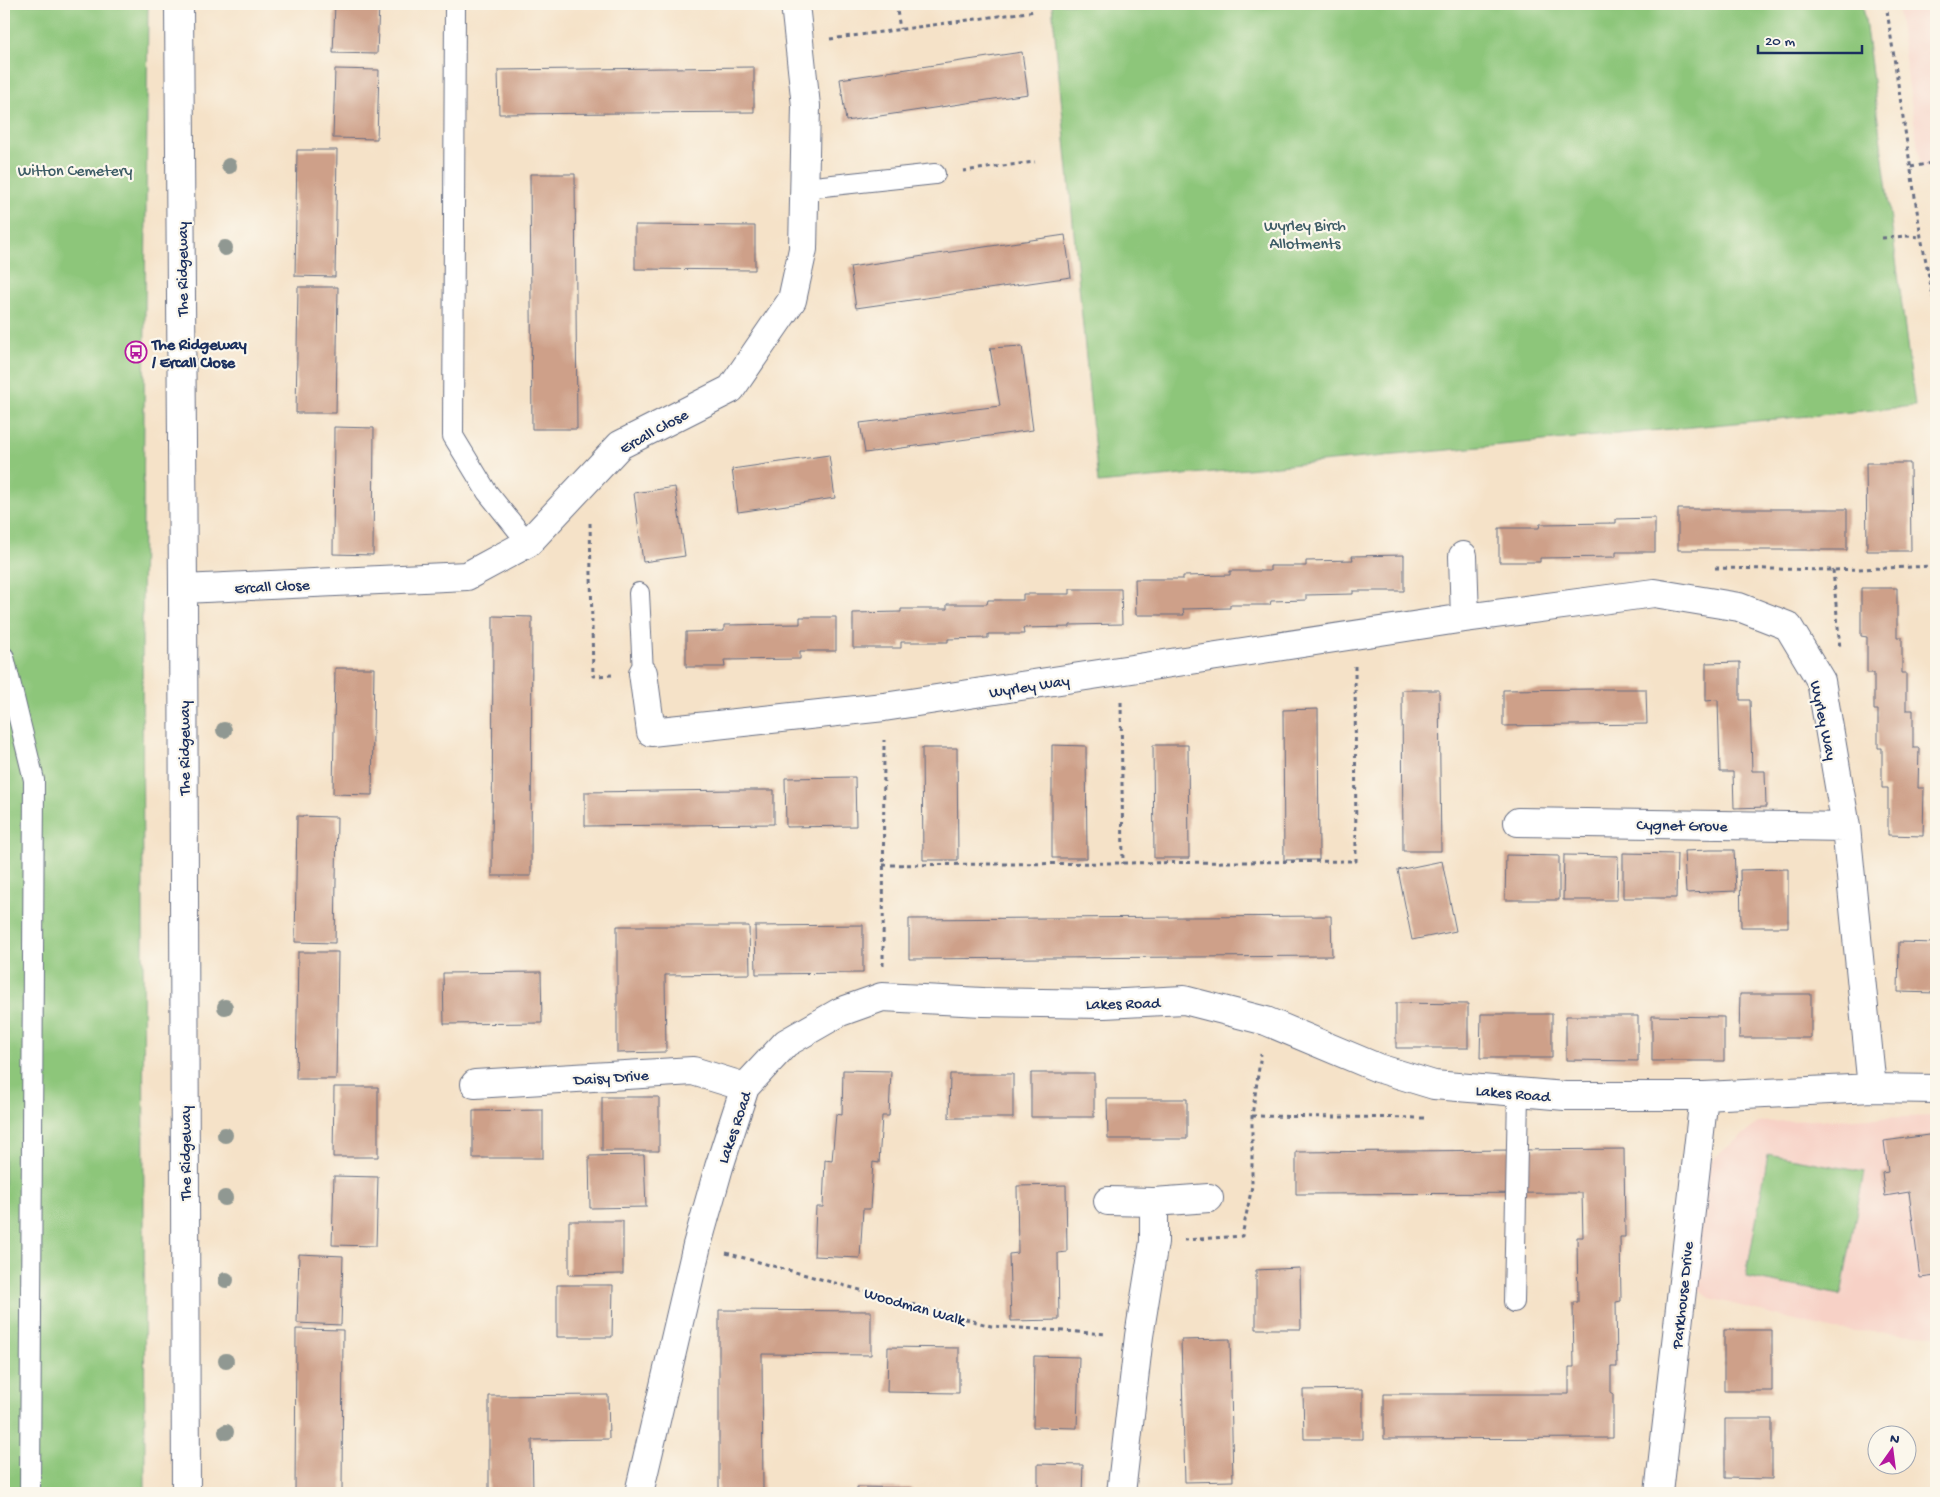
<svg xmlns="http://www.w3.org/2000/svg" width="1940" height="1497" font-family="'Gochi Hand',sans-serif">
	<rect width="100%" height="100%" fill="#fbf7ec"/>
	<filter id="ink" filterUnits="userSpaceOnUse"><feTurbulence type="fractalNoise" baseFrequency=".02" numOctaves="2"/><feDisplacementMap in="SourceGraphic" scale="10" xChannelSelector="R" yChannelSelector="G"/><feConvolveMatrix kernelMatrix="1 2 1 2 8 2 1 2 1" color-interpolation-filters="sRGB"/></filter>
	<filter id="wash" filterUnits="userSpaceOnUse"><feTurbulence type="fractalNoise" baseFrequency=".0096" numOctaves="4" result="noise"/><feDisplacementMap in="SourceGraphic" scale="20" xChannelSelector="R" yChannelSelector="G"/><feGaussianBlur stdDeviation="1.12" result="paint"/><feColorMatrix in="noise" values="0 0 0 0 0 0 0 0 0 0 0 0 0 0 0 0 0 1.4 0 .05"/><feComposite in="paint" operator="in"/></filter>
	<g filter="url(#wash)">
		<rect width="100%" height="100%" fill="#f5e2c8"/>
		<path fill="#f7d1c6" d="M1897 4H1936V166L1921 169Z
			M1936 1116V1335L1834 1330 1710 1298 1687 1283 1709 1162 1759 1122Z"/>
		<path fill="#8dc67a" stroke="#547a6c" d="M4 4H148L142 621 145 1493H4Z
			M1052 4H1863L1915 406 1098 483Z
			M1768 1154 1864 1172 1841 1295 1746 1277Z"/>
		<g id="blocks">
			<path fill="#cea089" d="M335 4H379L377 54 333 53Z
				M1022 52 1028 94 846 121 840 79Z
				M754 67V112L499 114 498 70Z
				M335 69 379 70 377 139 333 138Z
				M297 150H337L335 277 295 276Z
				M530 174H575L577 429H532Z
				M635 225 755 226V270L635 269Z
				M1065 235 1071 277 856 308 850 267Z
				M298 287H338L336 413H296Z
				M1022 346 1033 430 865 453 860 423 1000 406 990 348Z
				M334 427 374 428 373 555 333 554Z
				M829 455 835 498 738 512 732 469Z
				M1866 463H1910L1911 551H1867Z
				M675 487 685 556 643 562 634 493Z
				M1678 509H1847V550H1678Z
				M1655 518V552H1616V557L1540 558V562H1499V528H1539L1540 524 1616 523V519Z
				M1404 555V591H1353V594L1306 595V600L1271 601 1270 605H1230V608L1183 609 1184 615H1136L1135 579H1183V576L1230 575V571H1270V566H1306V561L1353 560 1352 556Z
				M1861 588H1897V637H1902V673H1906V710H1913V748H1919L1918 788H1924L1923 836 1888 835V788H1882V748H1878V710H1874V673H1867V637L1861 636Z
				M1070 589H1121L1122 624 1070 625V627L1023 628 1024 634H988V638L948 639V642H901V648H853V613L901 612V609H947V604H987L988 600H1023V594H1070Z
				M493 616 532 617 531 876H492Z
				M800 617H836V651H800V659L724 660 725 667H686V632L724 631V625L800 624Z
				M1740 662V700H1750L1752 771H1765L1766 807 1734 808 1733 772H1720L1718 700 1706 701V663Z
				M335 668H374L372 795 333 794Z
				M1597 689H1646L1647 724 1503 726V690Z
				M1402 690H1439L1441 851H1403Z
				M1318 709 1319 860H1284L1283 710Z
				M1052 745 1086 746 1087 858H1052Z
				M1153 745H1188L1189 858H1154Z
				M922 748H957L958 860H923Z
				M855 777 856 826 786 827 785 778Z
				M737 790H774V824L585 826V792Z
				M297 816 337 817 335 943 295 942Z
				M1710 850H1734L1736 891 1686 893 1684 851Z
				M1623 853 1677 854 1676 898H1623Z
				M1506 855 1559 856V900H1505Z
				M1564 855 1618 856 1617 900H1563Z
				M1442 861 1456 931 1412 940 1398 870Z
				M1788 869V927H1741L1740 870Z
				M1331 916 1332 956 909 959V919Z
				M863 925V973L756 974 755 926Z
				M617 926H749L750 974 665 975 666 1052 617 1053Z
				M1899 942 1936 943V993L1898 992Z
				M298 952H338L336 1079H296Z
				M541 972 542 1023 444 1024 443 973Z
				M1740 994H1811V1038H1739Z
				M1396 1003 1468 1004V1048H1396Z
				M1481 1014H1552V1058H1480Z
				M1566 1016H1638V1061L1566 1060Z
				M1652 1016 1724 1017V1061H1652Z
				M843 1070 891 1071 889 1116H882L879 1163 873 1162 870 1209H863L860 1258 814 1256 816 1207H823L825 1160 832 1161 836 1114 842 1115Z
				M1031 1073H1094V1117H1031Z
				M950 1074H1013V1118H949Z
				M334 1087H378V1157H333Z
				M602 1097H659V1151H602Z
				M1107 1099H1187V1139H1108Z
				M543 1110V1158H473V1111Z
				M1936 1134V1276L1920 1278 1909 1192 1885 1196 1882 1173 1888 1172 1884 1141Z
				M1624 1149 1625 1237H1620L1621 1301 1616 1302 1617 1367H1611V1393H1613V1438L1384 1439V1394H1569V1367H1574L1573 1302H1578L1577 1237H1583L1582 1193 1296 1194V1152Z
				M644 1155 646 1207 590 1208 589 1156Z
				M334 1176 378 1177 376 1246 332 1245Z
				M1066 1185 1067 1252 1058 1253 1059 1320 1011 1321 1009 1254 1018 1253 1017 1186Z
				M569 1221H623V1274L569 1275Z
				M299 1254 343 1256 341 1325 297 1323Z
				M1300 1268 1301 1329H1256V1270Z
				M557 1285H613L612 1337H557Z
				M719 1310 871 1311V1355L762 1354 763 1493H719Z
				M296 1329 343 1330 342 1493H295Z
				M1724 1330H1772V1391H1724Z
				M1230 1339 1233 1481 1185 1482 1181 1340Z
				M888 1347 959 1348V1393L887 1392Z
				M1034 1356 1079 1357 1077 1428 1033 1427Z
				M1363 1389V1439H1304L1303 1390Z
				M608 1395 609 1439 532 1440 533 1493H489V1396Z
				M1725 1419H1772V1479L1725 1478Z
				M1038 1464 1083 1465 1082 1493H1038Z
				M857 1487 912 1488V1493H857Z"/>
		</g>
	</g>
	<g filter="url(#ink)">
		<use href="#blocks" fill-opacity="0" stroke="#676e83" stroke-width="1"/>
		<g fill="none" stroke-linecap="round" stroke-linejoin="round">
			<g stroke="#676e83" stroke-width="22">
				<path id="lane" d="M455 4 453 436 487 492 528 543
					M805 188 935 174
					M639 593 643 673
					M4 657 34 780 30 1493
					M1514 1302 1518 1092"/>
			</g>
			<g stroke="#676e83" stroke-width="30">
				<path id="street" d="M179 4 183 589 186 1493
					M1463 556 1465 618
					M183 589 467 576 528 543 620 445 731 389 792 300 803 249 806 106 795 4
					M643 673 651 732 884 707 1465 618 1654 593 1739 607 1788 626 1821 681 1846 827 1872 1088
					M1518 822 1846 827
					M475 1084 693 1071 745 1087
					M1108 1201 1154 1202 1209 1198
					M639 1493 697 1245 719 1167 745 1087 786 1043 840 1012 882 997 983 1002 1104 1004 1184 1000 1266 1021 1378 1068 1434 1085 1565 1096H1704L1872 1088 1936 1089
					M1121 1493 1139 1336 1154 1242V1202
					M1659 1493 1704 1096"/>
			</g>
			<path stroke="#676e83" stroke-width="3" stroke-dasharray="4 4" stroke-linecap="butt" d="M896 4 900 29
				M1886 4 1921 237 1936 311
				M830 39 1035 11
				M1911 167 1936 162
				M963 171 1035 162
				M1882 238 1906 236 1921 237
				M590 523 593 676 612 675
				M1715 568 1833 570 1936 566
				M1833 570 1840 649
				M1121 702 1123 864
				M883 865 1356 861 1355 665
				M883 966 884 740
				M1252 1116 1426 1118
				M1184 1240 1242 1236 1252 1186V1116L1261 1054
				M726 1253 991 1326 1107 1334"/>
			<use href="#lane" stroke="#fff" stroke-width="20"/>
			<use href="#street" stroke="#fff" stroke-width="28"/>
		</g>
		<g fill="#909892">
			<circle cx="229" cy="166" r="8"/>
			<circle cx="225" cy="248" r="8"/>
			<circle cx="224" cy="730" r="8"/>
			<circle cx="225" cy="1007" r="8"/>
			<circle cx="225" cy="1135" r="8"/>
			<circle cx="225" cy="1198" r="8"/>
			<circle cx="226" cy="1280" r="8"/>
			<circle cx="226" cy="1361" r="8"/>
			<circle cx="226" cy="1432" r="8"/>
		</g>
	</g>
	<defs>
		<g id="bus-ring" transform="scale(1.125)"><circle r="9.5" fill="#fbf7ec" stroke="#b5179e" stroke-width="1.5"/><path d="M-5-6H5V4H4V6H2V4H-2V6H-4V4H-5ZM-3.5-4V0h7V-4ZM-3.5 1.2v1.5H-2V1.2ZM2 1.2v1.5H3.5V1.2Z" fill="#b5179e"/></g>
	</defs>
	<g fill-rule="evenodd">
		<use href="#bus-ring" x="136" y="352"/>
	</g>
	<g text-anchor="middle" stroke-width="4.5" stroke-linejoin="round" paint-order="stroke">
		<g font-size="16" fill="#3d5c66" stroke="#fbf7ec">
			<text x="75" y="175">Witton Cemetery</text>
			<text x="1305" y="230">Wyrley Birch<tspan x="1305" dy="18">Allotments</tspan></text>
		</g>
		<g font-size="16" fill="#1b2f5e" stroke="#fbf7ec">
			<text transform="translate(181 269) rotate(-90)" y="6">The Ridgeway</text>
			<text transform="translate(653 430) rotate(-29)" y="6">Ercall Close</text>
			<text transform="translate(272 585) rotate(-3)" y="6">Ercall Close</text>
			<text transform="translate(1029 685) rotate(-9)" y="6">Wyrley Way</text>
			<text transform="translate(1825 720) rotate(78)" y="6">Wyrley Way</text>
			<text transform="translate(183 748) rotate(-90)" y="6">The Ridgeway</text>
			<text transform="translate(1682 824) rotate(1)" y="6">Cygnet Grove</text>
			<text transform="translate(1123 1002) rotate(-1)" y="6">Lakes Road</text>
			<text transform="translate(611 1076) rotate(-4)" y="6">Daisy Drive</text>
			<text transform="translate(1513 1092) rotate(5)" y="6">Lakes Road</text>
			<text transform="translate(733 1127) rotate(-71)" y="6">Lakes Road</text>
			<text transform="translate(184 1153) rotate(-90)" y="6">The Ridgeway</text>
			<text transform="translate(1681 1295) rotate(-84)" y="6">Parkhouse Drive</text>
			<text transform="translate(915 1305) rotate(16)" y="6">Woodman Walk</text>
		</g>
		<g font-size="16" font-weight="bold" fill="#1b2f5e" stroke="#fbf7ec" text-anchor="start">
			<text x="152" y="349">The Ridgeway<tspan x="152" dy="18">/ Ercall Close</tspan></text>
		</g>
	</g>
	<rect width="1940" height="1497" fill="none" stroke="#fbf7ec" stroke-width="20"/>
	<g transform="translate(1892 1450) rotate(14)"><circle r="24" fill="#fbf7ec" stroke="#a1a7b3"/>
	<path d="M0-4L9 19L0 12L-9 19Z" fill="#b5179e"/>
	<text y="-8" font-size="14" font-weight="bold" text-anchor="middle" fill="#1b2f5e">N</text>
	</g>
	<path d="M1758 45v8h104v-8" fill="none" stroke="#1b2f5e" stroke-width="2.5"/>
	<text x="1765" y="45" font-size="15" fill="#1b2f5e" stroke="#fbf7ec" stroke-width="4" paint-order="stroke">20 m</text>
</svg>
